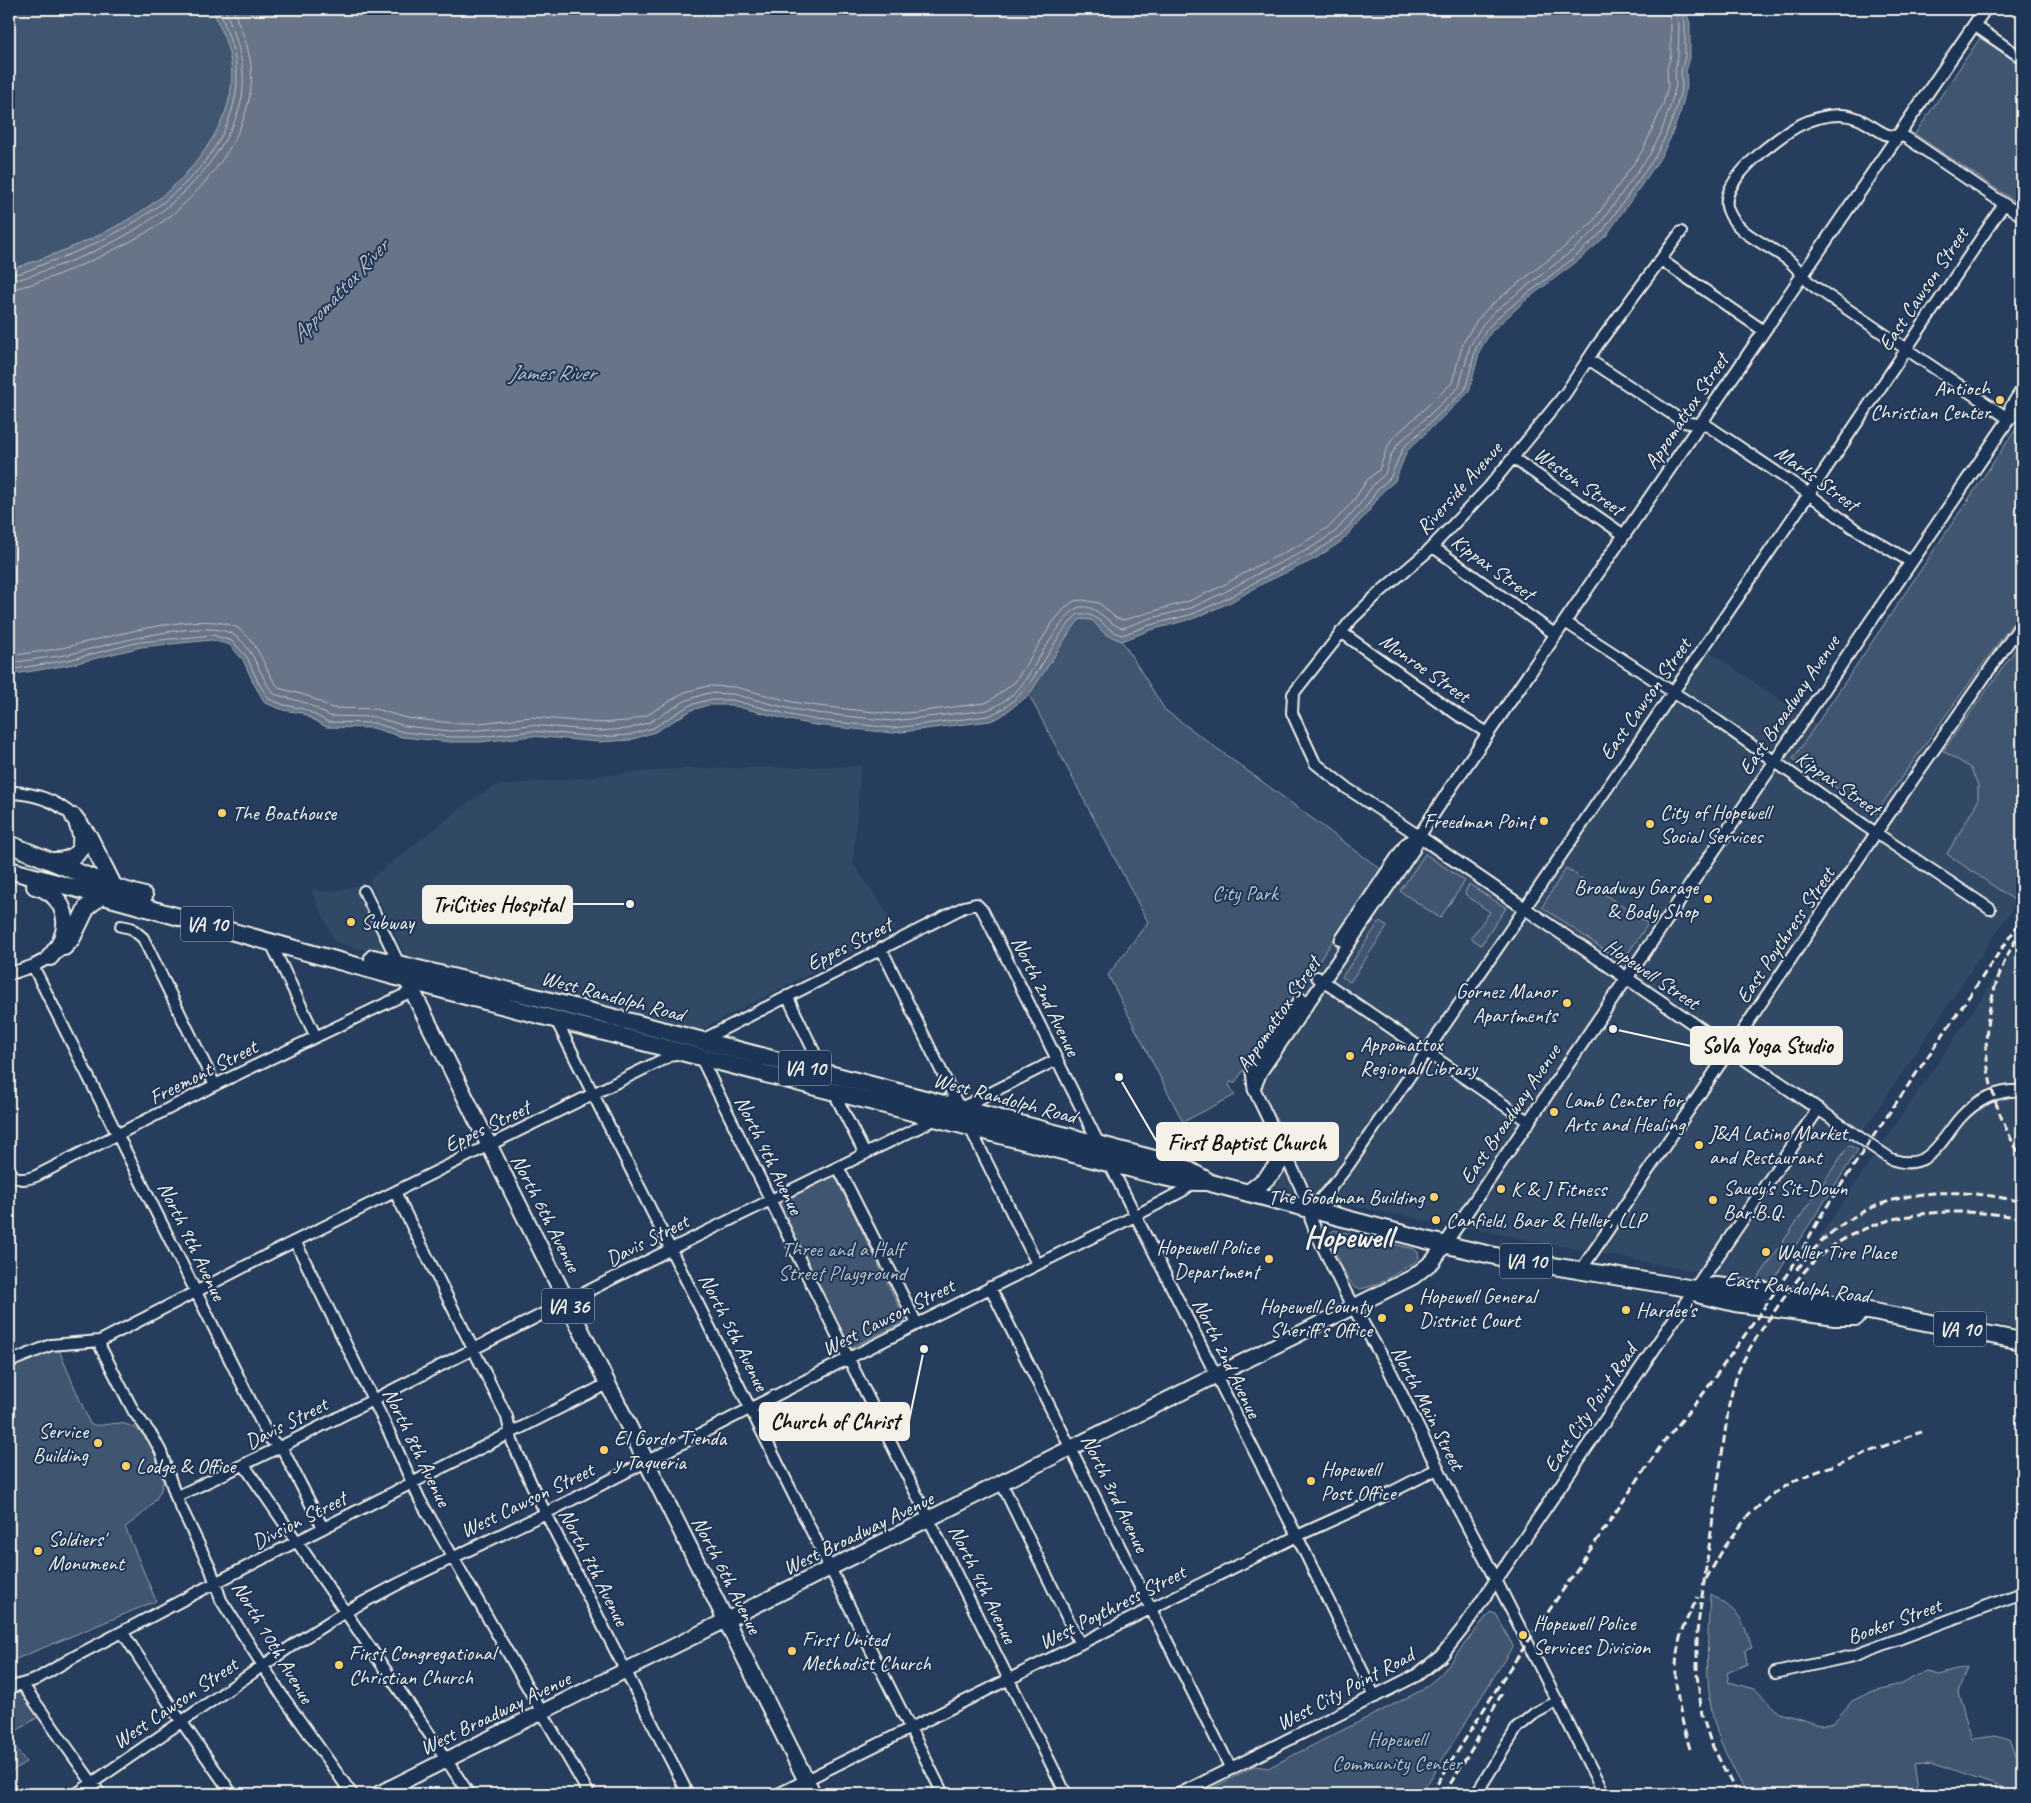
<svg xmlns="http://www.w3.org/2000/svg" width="2031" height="1803" font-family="Caveat,sans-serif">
	<rect width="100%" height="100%" fill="#263d5d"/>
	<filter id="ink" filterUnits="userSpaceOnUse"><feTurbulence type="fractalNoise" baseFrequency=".02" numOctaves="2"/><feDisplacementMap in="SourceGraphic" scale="10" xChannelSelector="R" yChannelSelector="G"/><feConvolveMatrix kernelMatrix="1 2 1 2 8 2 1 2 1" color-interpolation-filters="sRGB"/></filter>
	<g filter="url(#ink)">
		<path fill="#334966" d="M1698 644 1816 724 1793 759 1875 814 1927 742 1971 768 1978 785V801L1947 854 2017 902 1760 1284 1332 1202 1250 1180 1264 1174 1279 1152 1242 1073 1382 870 1411 823 1522 897Z
			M861 766 853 863 897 928 696 1032 584 1000 405 955 369 880 473 799 496 786 673 769Z
			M356 886 386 949 385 953 383 955 335 942 311 890 330 892Z
			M2022 939V1328L1799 1288 1822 1233Z
			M1648 1784 1653 1794H1628Z"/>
		<path fill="#40546f" stroke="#9aa2ac" d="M9 9H213C219 26 229 45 231 63 235 91 226 116 212 139 168 213 87 244 9 270Z
			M1980 38 2022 66V206L1915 134Z
			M2022 420V610L1875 814 1793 759Z
			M1080 619 1092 620 1105 634 1122 641 1165 710 1382 870 1234 1084 1231 1081 1229 1085 1235 1095 1183 1122 1108 975 1148 922 1029 695 1069 633Z
			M2016 649 2022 653V895L2017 902 1947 854 1978 801V785L1971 768 1943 751Z
			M1425 854 1465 881 1440 918 1400 891Z
			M1566 868 1648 924 1622 962 1542 907Z
			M1469 884 1506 908 1481 945 1471 938 1490 912 1466 895 1465 892Z
			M1380 921 1387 927 1350 982 1342 977Z
			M1849 1145 1858 1150 1770 1285 1755 1283Z
			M834 1174 906 1321 850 1348 778 1202Z
			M1334 1230 1414 1249 1418 1252 1419 1258 1415 1262C1405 1268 1366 1294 1355 1288 1349 1283 1334 1249 1329 1239L1330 1233Z
			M58 1348 90 1424C101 1428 113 1421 125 1424 150 1431 172 1465 160 1492 153 1507 139 1517 125 1527L156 1601 9 1662V1367Z
			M1710 1594C1739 1612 1742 1616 1752 1648L1745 1650 1747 1664 1727 1673 1729 1682 1755 1689 1780 1713 1820 1725 1834 1722 1852 1701 1873 1691 1901 1684 1918 1675 1927 1672 1939 1675 1967 1667 1958 1693 1972 1739 1996 1736 2009 1740 2019 1768 2022 1767V1794L1930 1763 1913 1765 1918 1794H1747C1736 1774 1725 1754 1717 1732 1703 1688 1708 1639 1710 1594Z
			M1490 1612 1496 1614 1513 1646 1421 1794H1206L1205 1792 1255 1766 1268 1768 1422 1690 1441 1674Z
			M19 1691 38 1717 9 1736V1693Z
			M9 1738 26 1762 9 1773Z"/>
		<path fill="#677588" stroke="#9fa7ae" d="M213 9H1685L1690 23V58L1686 71 1687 86 1681 110 1670 139 1659 160 1606 236 1579 260 1527 299 1491 332 1480 350 1469 392 1407 451 1395 481 1382 492 1369 511 1342 541 1315 559 1262 584 1231 602 1195 618 1151 630 1122 641 1105 634 1092 620 1080 619 1069 633 1029 695 1000 717 990 721 893 733 815 725 789 720 731 705H708L692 710 655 732 630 740 599 742 532 736 481 742H451L402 737 373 728 326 727 302 713 283 710 265 703 254 684 243 660 230 645 212 640 141 647 69 665 9 675V270C87 244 168 213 212 139 226 116 235 91 231 63 229 45 219 26 213 9Z"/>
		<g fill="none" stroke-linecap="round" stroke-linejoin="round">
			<path stroke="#bcbfc2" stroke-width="1" d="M9 275C22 274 36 267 49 262 123 237 219 181 235 98 242 67 229 37 219 9
				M9 281C23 280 39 272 52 268 120 245 186 206 223 143 232 128 239 114 242 97 247 66 236 37 225 9
				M9 289C29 288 75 268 95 259 122 246 151 232 174 213 216 177 260 118 250 59 247 42 239 25 233 9
				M9 656C28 653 47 651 66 647 103 639 211 605 242 631 262 648 263 669 279 688L308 696 332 708 376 709 406 718 452 723H480L531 717 599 723 627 721 647 715 685 692 708 686 735 687 793 702 818 706 893 714 917 712 985 703 991 700 1015 682 1053 622 1066 607 1074 601 1083 600 1099 603 1116 618 1123 620 1189 601 1222 586 1253 568 1305 542 1330 526 1354 500 1367 480 1379 470 1385 453 1392 439 1452 383 1463 343 1477 320 1491 305 1567 245 1592 223 1643 150 1663 105 1668 85 1667 69 1671 55V26L1668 9
				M9 663C28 660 47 658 65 655 100 648 209 613 237 637 256 652 259 676 274 694L306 703 330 716 375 717 405 726 451 731 480 730 531 725 599 731 628 729 650 722 687 700 708 693 733 694 791 709 817 713 893 721 987 710C998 706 1013 696 1021 686 1032 672 1065 609 1080 607 1099 605 1106 624 1123 628L1148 619 1191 608 1225 592 1257 574 1309 549 1335 532 1360 504 1373 485 1385 474 1391 455 1398 444 1459 387 1470 346 1482 325 1495 311 1572 251 1597 228 1650 154 1660 135 1670 107 1676 85 1675 70 1678 56 1679 25 1675 9
				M9 670 68 660 140 642 213 635 232 641 247 657 258 682 269 699 284 705 304 709 328 722 374 723 403 732 451 737H480L532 731 599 737 629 735 653 728 690 705 708 700H732L790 715 816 720 893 728 988 716C1036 698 1044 646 1078 614 1099 612 1103 630 1122 635L1150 625 1193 614 1228 598 1259 580 1312 554 1339 537 1365 508 1378 489 1390 478 1403 448 1465 390 1476 348 1487 329 1499 316 1576 256 1602 232 1655 157 1665 137 1676 109 1682 86 1681 71 1685 57V24L1681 9"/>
			<g stroke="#f4f1e8" stroke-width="14">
				<path id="minor" d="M1974 25 2022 58
					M1661 260 1764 331
					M1588 359 1684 422 1708 426 1809 494 1852 527 1911 562
					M2009 419 1812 285C1803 277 1797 267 1788 260 1768 244 1737 235 1728 210 1717 182 1778 136 1800 125 1812 119 1826 115 1840 115 1858 115 1870 126 1885 134 1892 137 1900 135 1907 138L2022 216
					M1513 458 1624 535
					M1433 547 1556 635
					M1565 622 1719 722 1864 825 1990 909
					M1341 632 1458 715 1488 733
					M1419 836 1345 787 1315 763 1292 713 1293 694 1352 619 1379 593 1427 552 1489 487 1565 394 1596 347 1681 232
					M364 891 399 964
					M121 926 131 928 143 938 215 1085
					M270 941 316 1037
					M881 948 961 1111
					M33 966 269 1438 283 1450 323 1528
					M1317 977 1529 1122
					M787 996 825 1074
					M555 1018 943 1794
					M700 1041 964 907 976 904 983 911 1100 1146
					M699 1054 811 1283 1066 1794
					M832 1089 865 1154
					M961 1108 1056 1060
					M1818 1109 1891 1159C1929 1173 1940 1141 1960 1118 1976 1100 1999 1089 2022 1091
					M969 1126 1037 1264
					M1108 1161 1297 1536 1375 1697
					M838 1167 917 1324
					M9 1169C15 1182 25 1180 36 1176L215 1085 412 991
					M395 1192 507 1417 512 1441 535 1492 688 1794
					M1310 1210 1329 1190 1348 1166 1809 494 2004 204
					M295 1241 389 1432 420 1500 589 1794
					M1581 1270 1876 833 2022 623
					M990 1287 1231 1769
					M100 1341 101 1348 134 1412 153 1437 161 1452 176 1497 211 1570 221 1600 283 1697 352 1794
					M9 1362 51 1345 100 1341 273 1252 678 1052
					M244 1465 422 1723 469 1794
					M1002 1484 1080 1644
					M176 1497 280 1447 671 1249 936 1119
					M1496 1580 1604 1794
					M123 1633 172 1708 232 1794
					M1775 1673 1853 1656 2022 1593
					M23 1685 100 1794
					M9 1688 35 1680 72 1658 215 1583 607 1384
					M76 1794 296 1643 345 1612 400 1583 546 1513 849 1358 1135 1216 1184 1190 1196 1181
					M778 1794 1297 1536 1368 1504 1437 1469
					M1476 1794 1517 1728 1535 1713 1558 1701"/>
			</g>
			<g stroke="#f4f1e8" stroke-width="15">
				<path id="tertiary" d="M2009 419 2011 407 2022 390
					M9 792C35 794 54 799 74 817
					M1341 940 1406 844 1419 836
					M9 974 33 966 50 957
					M1301 999 1256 1064 1252 1071 1254 1089 1300 1185 1310 1210 1311 1219 1316 1232 1346 1294 1390 1371 1444 1481 1496 1580
					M1254 1089 1261 1072 1414 849 1419 836 1452 786 1985 9
					M1445 1244 2009 419 2022 412
					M1180 1794 1417 1675 1441 1656 1464 1627 1818 1109 1419 836"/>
			</g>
			<g stroke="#f4f1e8" stroke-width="18">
				<path id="secondary" d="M378 1794 1413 1277 1433 1261 1445 1244"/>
			</g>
			<g stroke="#f4f1e8" stroke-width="19">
				<path id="primary" d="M403 972 646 1461 813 1794"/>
			</g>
			<g stroke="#f4f1e8" stroke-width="20">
				<path id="trunk" d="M74 817 89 837 114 887
					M9 844 114 887 144 896
					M51 861C77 862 87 849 78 825
					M9 870 462 995 1108 1163C1140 1170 1175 1183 1207 1182L1430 1241 1504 1258 1694 1289 1716 1286 1767 1291 2022 1341
					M35 886C60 892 72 917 61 941 59 947 54 952 50 957
					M64 947 72 938 87 907 101 896
					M373 958 539 998 1181 1166 1206 1180
					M1248 1193C1265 1181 1275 1171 1285 1153
					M1694 1290 1701 1295 1735 1303 1835 1317H1856"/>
			</g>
			<use href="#minor" stroke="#1d3557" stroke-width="10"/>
			<use href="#tertiary" stroke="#1d3557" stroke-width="11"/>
			<use href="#secondary" stroke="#1d3557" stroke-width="14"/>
			<use href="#primary" stroke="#1d3557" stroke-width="15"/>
			<use href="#trunk" stroke="#1d3557" stroke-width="16"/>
			<path stroke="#f4f1e8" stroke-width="3" stroke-dasharray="8 4" stroke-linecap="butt" d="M2016 939C1974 1014 1977 1085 2022 1158
				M1797 1270C1853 1192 1934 1181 2022 1202
				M1706 1579 1724 1548 1748 1516 1771 1495 1798 1479 1921 1432
				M1690 1749C1678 1709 1669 1670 1683 1628 1687 1618 1693 1607 1698 1597
				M1431 1794 1504 1677 1660 1447 1703 1394 1759 1315 1796 1261 1822 1214 1868 1144 2022 919
				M1444 1794 1473 1747 1503 1691
				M1737 1794 1711 1743 1702 1715 1697 1674V1632L1729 1404C1732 1392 1735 1379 1740 1368 1750 1345 1764 1326 1778 1306 1791 1288 1805 1268 1822 1254 1878 1209 1954 1206 2022 1218"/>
		</g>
	</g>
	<g fill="#ffd166" stroke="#1d3557" stroke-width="2">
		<circle cx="2000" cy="400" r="5"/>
		<circle cx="222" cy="813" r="5"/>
		<circle cx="1544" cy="821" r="5"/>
		<circle cx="1650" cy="824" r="5"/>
		<circle cx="1708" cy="899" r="5"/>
		<circle cx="351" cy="922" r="5"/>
		<circle cx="1567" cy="1003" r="5"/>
		<circle cx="1350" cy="1056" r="5"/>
		<circle cx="1554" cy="1112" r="5"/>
		<circle cx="1699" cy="1145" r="5"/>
		<circle cx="1501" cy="1189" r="5"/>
		<circle cx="1434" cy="1197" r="5"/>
		<circle cx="1713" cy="1200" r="5"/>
		<circle cx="1436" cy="1220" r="5"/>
		<circle cx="1766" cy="1252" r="5"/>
		<circle cx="1269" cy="1259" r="5"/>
		<circle cx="1409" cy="1308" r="5"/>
		<circle cx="1626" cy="1310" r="5"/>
		<circle cx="1382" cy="1318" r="5"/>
		<circle cx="98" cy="1443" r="5"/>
		<circle cx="604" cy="1450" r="5"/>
		<circle cx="126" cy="1466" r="5"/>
		<circle cx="1311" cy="1481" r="5"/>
		<circle cx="38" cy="1551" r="5"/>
		<circle cx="1523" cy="1635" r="5"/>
		<circle cx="792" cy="1651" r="5"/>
		<circle cx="339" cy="1665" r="5"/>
	</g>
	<g text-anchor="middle" stroke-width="4" stroke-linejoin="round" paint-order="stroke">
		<g fill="#1d3557" stroke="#b4b9bc" stroke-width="1">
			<rect x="181" y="906.5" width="52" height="35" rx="4"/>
			<rect x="779" y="1050.5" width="52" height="35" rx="4"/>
			<rect x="1500" y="1243.5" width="52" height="35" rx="4"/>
			<rect x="542" y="1288.5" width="52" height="35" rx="4"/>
			<rect x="1934" y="1311.5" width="52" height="35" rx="4"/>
		</g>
		<g font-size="20" font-weight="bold" fill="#f4f1e8">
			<text x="207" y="931">VA 10</text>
			<text x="805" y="1075">VA 10</text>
			<text x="1526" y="1268">VA 10</text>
			<text x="568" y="1313">VA 36</text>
			<text x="1960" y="1336">VA 10</text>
		</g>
		<g font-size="21" fill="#f4f1e8" stroke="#1d3557">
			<text transform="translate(1923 289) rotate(-56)" y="7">East Cawson Street</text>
			<text transform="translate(1686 411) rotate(-56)" y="7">Appomattox Street</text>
			<text transform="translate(1817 478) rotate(36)" y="7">Marks Street</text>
			<text transform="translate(1579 481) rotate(35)" y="7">Weston Street</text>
			<text transform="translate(1459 488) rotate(-48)" y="7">Riverside Avenue</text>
			<text transform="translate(1493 567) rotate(36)" y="7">Kippax Street</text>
			<text transform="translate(1425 668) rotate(35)" y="7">Monroe Street</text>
			<text transform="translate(1645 699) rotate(-55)" y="7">East Cawson Street</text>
			<text transform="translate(1789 705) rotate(-56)" y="7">East Broadway Avenue</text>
			<text transform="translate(1838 783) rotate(35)" y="7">Kippax Street</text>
			<text transform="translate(1785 935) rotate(-56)" y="7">East Poythress Street</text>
			<text transform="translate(849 944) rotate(-27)" y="7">Eppes Street</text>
			<text transform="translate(1652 974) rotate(34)" y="7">Hopewell Street</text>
			<text transform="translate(613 996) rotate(15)" y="7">West Randolph Road</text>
			<text transform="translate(1046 996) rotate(64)" y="7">North 2nd Avenue</text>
			<text transform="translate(1278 1014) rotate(-56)" y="7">Appomattox Street</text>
			<text transform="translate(203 1072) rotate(-27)" y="7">Freemont Street</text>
			<text transform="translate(1005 1098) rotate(15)" y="7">West Randolph Road</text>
			<text transform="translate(1510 1114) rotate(-56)" y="7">East Broadway Avenue</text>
			<text transform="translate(487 1126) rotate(-26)" y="7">Eppes Street</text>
			<text transform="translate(769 1155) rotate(64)" y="7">North 4th Avenue</text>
			<text transform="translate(546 1213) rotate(63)" y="7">North 6th Avenue</text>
			<text transform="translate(647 1240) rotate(-27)" y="7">Davis Street</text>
			<text transform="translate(192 1241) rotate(64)" y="7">North 9th Avenue</text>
			<text transform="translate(1797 1287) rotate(7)" y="7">East Randolph Road</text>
			<text transform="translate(888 1317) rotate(-27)" y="7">West Cawson Street</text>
			<text transform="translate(734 1332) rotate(63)" y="7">North 5th Avenue</text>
			<text transform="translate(1227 1358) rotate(64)" y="7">North 2nd Avenue</text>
			<text transform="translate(1428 1408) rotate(63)" y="7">North Main Street</text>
			<text transform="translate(1590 1408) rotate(-56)" y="7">East City Point Road</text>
			<text transform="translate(286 1423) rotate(-27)" y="7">Davis Street</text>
			<text transform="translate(417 1447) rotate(64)" y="7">North 8th Avenue</text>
			<text transform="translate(1115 1493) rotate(64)" y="7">North 3rd Avenue</text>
			<text transform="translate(527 1500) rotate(-26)" y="7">West Cawson Street</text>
			<text transform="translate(299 1520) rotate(-27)" y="7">Divsion Street</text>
			<text transform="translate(858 1533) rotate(-26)" y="7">West Broadway Avenue</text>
			<text transform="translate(594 1567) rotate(63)" y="7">North 7th Avenue</text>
			<text transform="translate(727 1575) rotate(63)" y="7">North 6th Avenue</text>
			<text transform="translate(983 1584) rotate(64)" y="7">North 4th Avenue</text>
			<text transform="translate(1112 1607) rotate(-27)" y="7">West Poythress Street</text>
			<text transform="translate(1894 1621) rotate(-20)" y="7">Booker Street</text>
			<text transform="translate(273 1642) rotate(59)" y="7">North 10th Avenue</text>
			<text transform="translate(1345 1689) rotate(-28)" y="7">West City Point Road</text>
			<text transform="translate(175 1703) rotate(-34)" y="7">West Cawson Street</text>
			<text transform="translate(495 1713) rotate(-26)" y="7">West Broadway Avenue</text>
		</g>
		<g font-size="21" fill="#f4f1e8" stroke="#1d3557" text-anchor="start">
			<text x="1990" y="395" text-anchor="end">Antioch<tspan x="1990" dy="24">Christian Center</tspan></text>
			<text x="1660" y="819">City of Hopewell<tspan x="1660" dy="24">Social Services</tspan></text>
			<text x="232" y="820">The Boathouse</text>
			<text x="1534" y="828" text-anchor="end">Freedman Point</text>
			<text x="1698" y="894" text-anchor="end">Broadway Garage<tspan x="1698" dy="24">&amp; Body Shop</tspan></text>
			<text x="361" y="929">Subway</text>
			<text x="1557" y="998" text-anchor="end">Gornez Manor<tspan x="1557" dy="24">Apartments</tspan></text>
			<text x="1360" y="1051">Appomattox<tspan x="1360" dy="24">Regional Library</tspan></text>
			<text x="1564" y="1107">Lamb Center for<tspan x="1564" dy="24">Arts and Healing</tspan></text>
			<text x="1709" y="1140">J&amp;A Latino Market<tspan x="1709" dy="24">and Restaurant</tspan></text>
			<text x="1723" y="1195">Saucy's Sit-Down<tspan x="1723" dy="24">Bar.B.Q.</tspan></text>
			<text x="1511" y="1196">K &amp; J Fitness</text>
			<text x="1424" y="1204" text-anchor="end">The Goodman Building</text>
			<text x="1446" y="1227">Canfield, Baer &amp; Heller, LLP</text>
			<text x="1259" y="1254" text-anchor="end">Hopewell Police<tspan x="1259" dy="24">Department</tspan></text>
			<text x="1776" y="1259">Waller Tire Place</text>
			<text x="1419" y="1303">Hopewell General<tspan x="1419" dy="24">District Court</tspan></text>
			<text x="1372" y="1313" text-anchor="end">Hopewell County<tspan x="1372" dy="24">Sheriff's Office</tspan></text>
			<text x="1636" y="1317">Hardee's</text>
			<text x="88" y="1438" text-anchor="end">Service<tspan x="88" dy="24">Building</tspan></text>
			<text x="614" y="1445">El Gordo Tienda<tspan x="614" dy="24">y Taqueria</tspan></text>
			<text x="136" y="1473">Lodge &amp; Office</text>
			<text x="1321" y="1476">Hopewell<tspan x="1321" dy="24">Post Office</tspan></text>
			<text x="48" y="1546">Soldiers'<tspan x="48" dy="24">Monument</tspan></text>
			<text x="1533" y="1630">Hopewell Police<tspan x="1533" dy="24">Services Division</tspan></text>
			<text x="802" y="1646">First United<tspan x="802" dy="24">Methodist Church</tspan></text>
			<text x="349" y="1660">First Congregational<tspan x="349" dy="24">Christian Church</tspan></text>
		</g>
		<g font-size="21" fill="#bec2c4" stroke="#1d3557">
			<text x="1245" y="900">City Park</text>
			<text x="842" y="1256">Three and a Half<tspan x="842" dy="24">Street Playground</tspan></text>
			<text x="1397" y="1746">Hopewell<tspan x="1397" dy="24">Community Center</tspan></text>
		</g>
		<g font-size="22" font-style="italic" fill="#bcbfc2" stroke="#1d3557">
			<text transform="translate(339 290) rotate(-47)" y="8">Appomattox River</text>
			<text x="552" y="380">James River</text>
		</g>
		<g font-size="31" font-weight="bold" fill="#f4f1e8" stroke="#1d3557">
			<text x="1348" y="1247">Hopewell</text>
		</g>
	</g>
	<path fill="none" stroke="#f4f1e8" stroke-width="2" d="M630 904L572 904M1613 1029L1691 1046M1119 1077L1157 1142M924 1349L909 1421"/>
	<g fill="#f4f1e8" stroke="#1d3557" stroke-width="2">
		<circle cx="630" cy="904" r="5"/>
		<circle cx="1613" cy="1029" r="5"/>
		<circle cx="1119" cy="1077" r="5"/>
		<circle cx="924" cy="1349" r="5"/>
	</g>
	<g fill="#f4f1e8" stroke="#f4f1e8" stroke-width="2">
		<rect x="423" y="886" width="149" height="37" rx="5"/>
		<rect x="1691" y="1027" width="151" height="37" rx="5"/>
		<rect x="1157" y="1123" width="181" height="37" rx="5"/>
		<rect x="760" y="1403" width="149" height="37" rx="5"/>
	</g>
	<g font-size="22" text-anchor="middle" font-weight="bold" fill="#111">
		<text x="497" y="912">TriCities Hospital</text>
		<text x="1767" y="1053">SoVa Yoga Studio</text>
		<text x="1247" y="1150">First Baptist Church</text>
		<text x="835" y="1429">Church of Christ</text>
	</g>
	<rect width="2031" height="1803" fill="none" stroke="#1d3557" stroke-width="30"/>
	<rect x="15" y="15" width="2001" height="1773" fill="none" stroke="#f4f1e8" stroke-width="2" filter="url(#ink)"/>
</svg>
